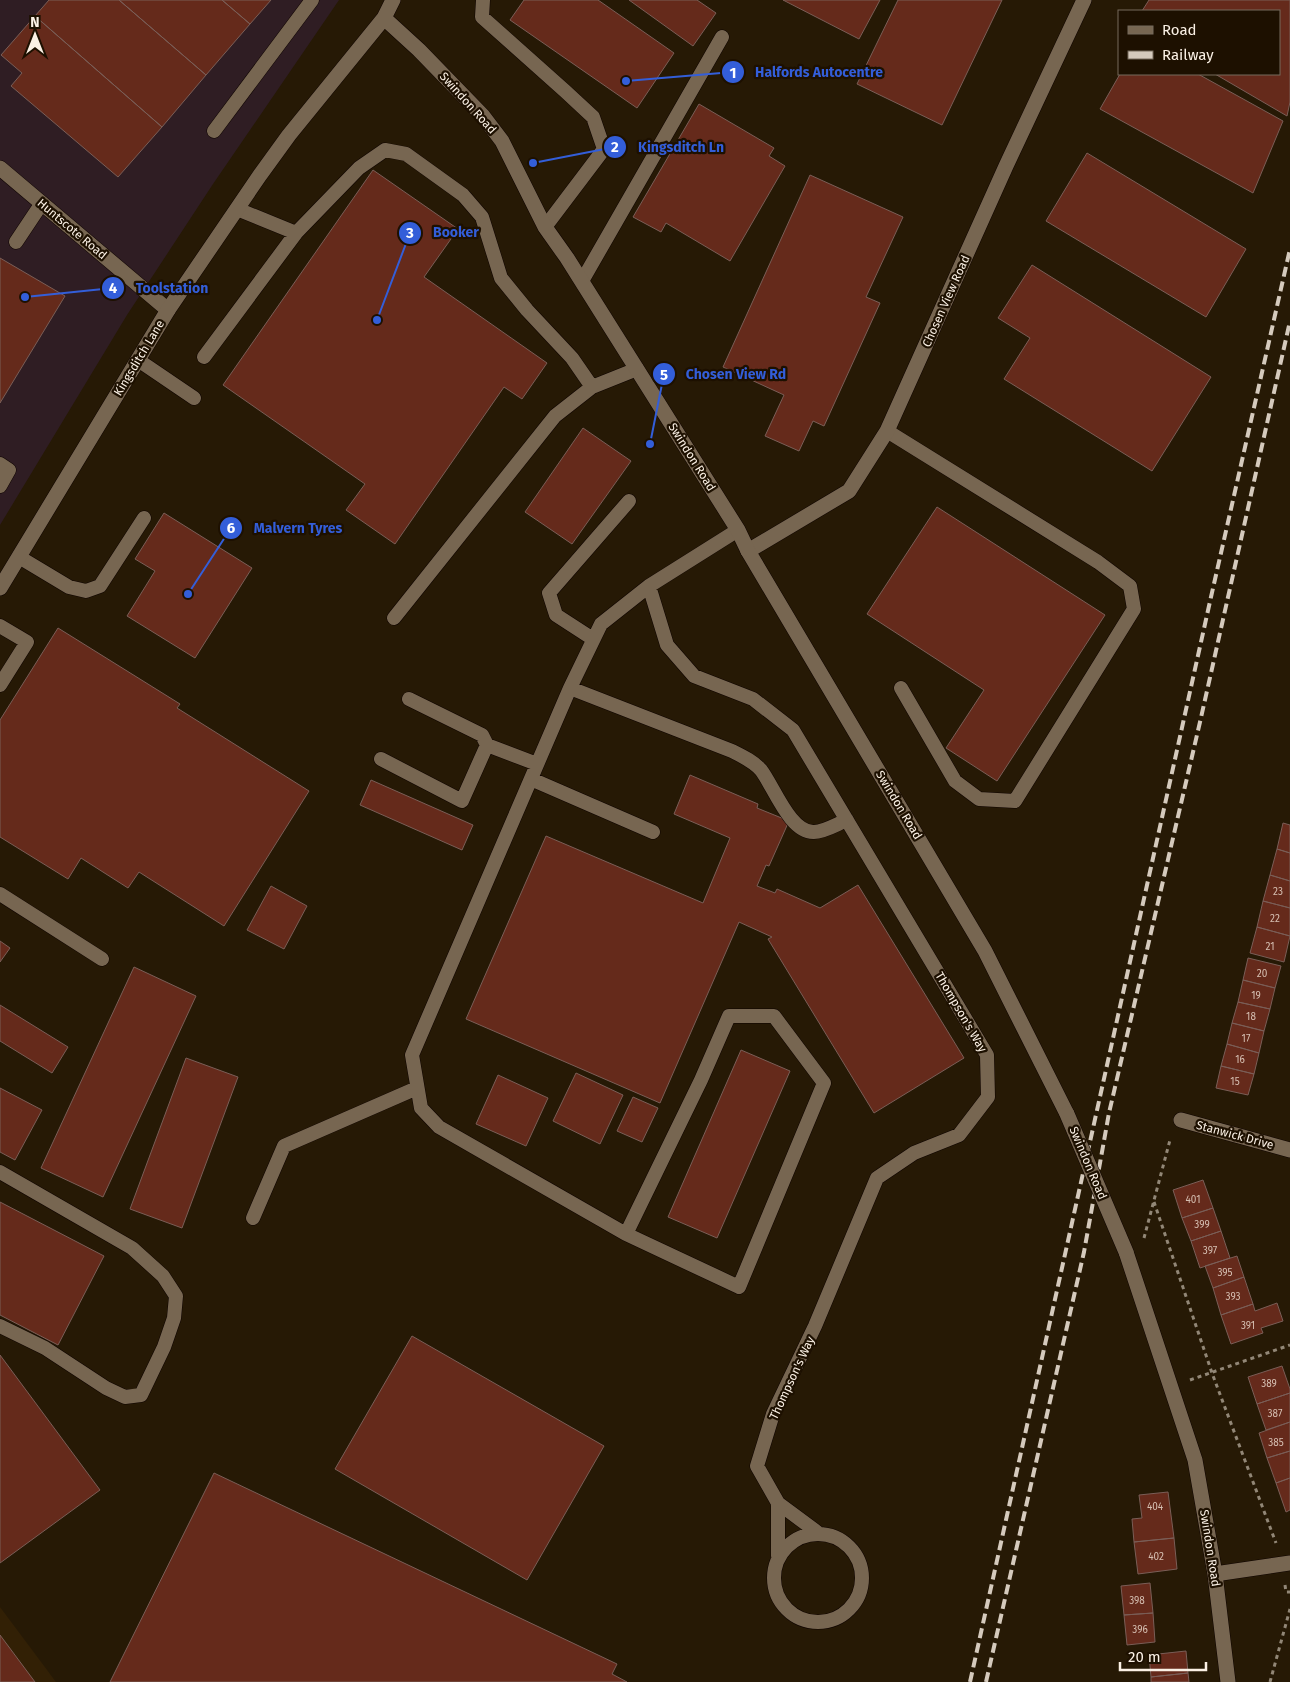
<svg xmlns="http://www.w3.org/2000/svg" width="1290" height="1682" font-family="'Fira Sans',sans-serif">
	<rect width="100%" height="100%" fill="#261905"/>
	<path fill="#322005" d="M0 1607 56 1682H0Z"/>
	<path fill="#2f1d23" d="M0 0H339L213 184 127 315 0 525Z"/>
	<path fill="#652a1b" stroke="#7a5e57" d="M49 0H119L206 75 162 127 35 16Z
		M119 0H222L250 24 206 75Z
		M222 0H271L250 24Z
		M524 0H598L674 53 637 108 510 20Z
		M629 0H697L716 13 693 46Z
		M783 0H880L859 39Z
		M898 0H1002L942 125 857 84Z
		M1149 0H1290V102L1287 116 1215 74H1279V11H1142Z
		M35 16 162 127 118 177 11 86 22 73 1 55Z
		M1120 74H1198L1283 121 1253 193 1100 109Z
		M699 104 774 148 769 156 785 166 730 261 666 223 661 232 633 217Z
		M1087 153 1246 249 1206 317 1046 221Z
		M373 170 458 229 424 277 547 363 522 399 504 387 395 544 346 510 365 484 223 385Z
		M810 175 903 217 866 297 880 303 824 426 813 421 799 451 765 436 784 395 723 367Z
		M0 258 65 296 0 403Z
		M1032 265 1211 377 1152 471 1004 379 1030 338 998 318Z
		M583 428 631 461 572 544 525 512Z
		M937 507 1105 615 997 781 946 748 984 690 867 614Z
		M164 513 252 568 195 658 127 616 155 571 135 559Z
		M58 628 180 704 177 708 309 791 224 926 139 872 128 888 81 858 68 879 0 837V720Z
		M690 775 758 804 757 808 789 821 769 866 766 865 757 886 775 893 777 889 820 908 858 885 964 1058 874 1113 768 939 772 937 739 922 660 1103 466 1019 546 836 703 903 730 838 674 814Z
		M371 780 473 825 462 850 360 805Z
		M1283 823 1290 825V853L1277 849Z
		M1277 849 1290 853V881L1270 875Z
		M1270 875 1290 881V908L1263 901Z
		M271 886 307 906 284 949 247 930Z
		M1263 901 1290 908V936L1257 927Z
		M1257 927 1290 936 1284 962 1250 953Z
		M0 941 10 948 0 962Z
		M1248 958 1281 966 1275 988 1243 980Z
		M134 967 196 996 103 1197 41 1168Z
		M1243 980 1275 988 1270 1009 1238 1002Z
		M1238 1002 1270 1009 1264 1031 1232 1023Z
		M0 1005 68 1047 52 1073 0 1041Z
		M1232 1023 1264 1031 1259 1053 1227 1044Z
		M1227 1044 1259 1053 1254 1074 1221 1066Z
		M741 1050 790 1071 717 1238 668 1217Z
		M186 1058 238 1077 182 1228 130 1209Z
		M1221 1066 1254 1074 1248 1095 1216 1088Z
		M576 1073 623 1095 600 1144 553 1121Z
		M498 1075 548 1098 526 1146 476 1124Z
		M0 1088 42 1110 15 1160 0 1152Z
		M633 1097 658 1108 642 1142 617 1131Z
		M1203 1180 1213 1208 1182 1218 1173 1190Z
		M0 1202 104 1256 58 1345 0 1315Z
		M1213 1208 1221 1231 1191 1241 1182 1218Z
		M1221 1231 1230 1258 1200 1268 1191 1241Z
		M1237 1256 1244 1277 1213 1288 1205 1266Z
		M1244 1277 1253 1304 1221 1315 1213 1288Z
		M1277 1303 1283 1321 1261 1328 1263 1333 1231 1344 1221 1315 1253 1304 1255 1311Z
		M412 1336 604 1446 527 1580 335 1469Z
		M0 1355 100 1490 0 1563Z
		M1282 1366 1290 1389V1393L1257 1404 1248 1377Z
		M1290 1393V1422L1266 1430 1257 1404Z
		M1290 1422V1451L1267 1458 1259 1433Z
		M1290 1451V1478L1276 1483 1267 1458Z
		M214 1473 617 1664 612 1674 627 1682H110Z
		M1290 1478V1510L1286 1512 1276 1483Z
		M1168 1492 1174 1538 1134 1542 1132 1519 1142 1518 1139 1495Z
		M1174 1538 1177 1569 1138 1574 1134 1542Z
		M1150 1583 1153 1613 1124 1615 1121 1586Z
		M1153 1613 1155 1642 1127 1645 1124 1615Z
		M0 1635 35 1682H0Z
		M1186 1651 1188 1673 1151 1677 1149 1655Z
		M1188 1673 1189 1682H1151V1677Z"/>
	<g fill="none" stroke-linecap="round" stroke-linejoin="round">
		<g stroke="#0f0400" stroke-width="15">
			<path id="service" d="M483 0 482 17 565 91 593 117 604 149 545 227
				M214 131 312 0
				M237 209 296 233 359 168 385 150 406 154 463 195 482 217 501 278 527 310 572 358 592 387 637 369
				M16 242 42 203
				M582 281 722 37
				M204 357 296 233
				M138 360 194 398
				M887 431 1098 562 1130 586 1134 609 1015 801 979 799 955 781 901 688
				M0 464 9 470 0 486
				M19 557 69 587 86 591 100 586 144 518
				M649 586 667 645 694 676 753 699 793 730 987 1055 988 1097 959 1135 914 1153 877 1178 815 1326 773 1414 757 1466 778 1503 817 1532
				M394 618 555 416 592 387
				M0 626 27 642 0 685
				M593 639 556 615 549 593 629 501
				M570 688 732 751C742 756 753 761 761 770 774 787 790 833 814 832 824 832 837 824 847 820
				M409 699 482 735 487 745 537 764
				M381 759 462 801 487 745
				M531 779 653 832
				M0 894 102 959
				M0 1172 132 1248 163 1276 176 1296 174 1318 164 1347 141 1395 125 1397 106 1388 45 1348 0 1326
				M253 1218 284 1146 417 1088
				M626 1234 701 1080 729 1016H774L824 1083 739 1287 626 1234 439 1127 421 1108 412 1055 570 688 601 624 649 586 738 530
				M778 1503V1556
				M774 1578a44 44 0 1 1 88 0a44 44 0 1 1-88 0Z"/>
		</g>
		<g stroke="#0f0400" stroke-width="16">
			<path id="minor" d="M0 168 168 310
				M748 551 849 491 887 431 1006 166 1084 0
				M1181 1120 1290 1150"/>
		</g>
		<g stroke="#0f0400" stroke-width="16">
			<path id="tertiary" d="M384 18 419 50 483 116 502 141 545 227 567 258 738 530 748 551 985 951 1067 1114
				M0 588 168 310 260 175 289 135 384 18 393 0
				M1126 1252 1195 1460 1215 1574 1228 1682
				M1215 1574 1290 1563"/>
		</g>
		<path stroke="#928777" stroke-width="3" stroke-dasharray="4 4" stroke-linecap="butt" d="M1154 1202 1212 1373 1276 1543
			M1144 1238 1170 1140
			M1190 1380 1290 1345
			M1285 1585 1286 1592H1290
			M1270 1682 1290 1609"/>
		<use href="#service" stroke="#776651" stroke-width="14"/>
		<use href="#minor" stroke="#776651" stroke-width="15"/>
		<use href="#tertiary" stroke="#776651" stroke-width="15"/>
		<path stroke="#d5cabd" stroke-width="4" stroke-dasharray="10 5" stroke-linecap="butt" d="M970 1682 1211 597 1290 249
			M986 1682 1084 1252 1109 1113 1200 722 1290 321"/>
		<g stroke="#0f0400" stroke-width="16" stroke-linecap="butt">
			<path id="tertiary-bridge" d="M1067 1114 1126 1252"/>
		</g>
		<use href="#tertiary-bridge" stroke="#776651" stroke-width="15"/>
	</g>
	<g text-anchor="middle" stroke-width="4.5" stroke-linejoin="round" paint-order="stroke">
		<g font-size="10" fill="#d6bfb2">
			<text x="1278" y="895">23</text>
			<text x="1275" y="922">22</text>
			<text x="1270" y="950">21</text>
			<text x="1262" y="977">20</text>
			<text x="1256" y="999">19</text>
			<text x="1251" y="1020">18</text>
			<text x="1246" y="1042">17</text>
			<text x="1240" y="1063">16</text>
			<text x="1235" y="1085">15</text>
			<text x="1193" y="1203">401</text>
			<text x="1202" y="1228">399</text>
			<text x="1210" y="1254">397</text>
			<text x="1225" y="1276">395</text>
			<text x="1233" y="1300">393</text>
			<text x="1248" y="1329">391</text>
			<text x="1269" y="1387">389</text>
			<text x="1275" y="1417">387</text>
			<text x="1276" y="1446">385</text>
			<text x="1155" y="1510">404</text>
			<text x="1156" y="1560">402</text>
			<text x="1137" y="1604">398</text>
			<text x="1140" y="1633">396</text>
		</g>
		<g font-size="12" fill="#fbf1e5" stroke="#1d1000">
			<text transform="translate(468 103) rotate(48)" y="4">Swindon Road</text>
			<text transform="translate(72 229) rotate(40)" y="4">Huntscote Road</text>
			<text transform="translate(946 301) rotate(-66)" y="4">Chosen View Road</text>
			<text transform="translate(139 358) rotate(-59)" y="4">Kingsditch Lane</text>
			<text transform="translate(692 457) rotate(58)" y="4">Swindon Road</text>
			<text transform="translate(899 805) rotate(59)" y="4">Swindon Road</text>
			<text transform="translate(961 1012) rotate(60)" y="4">Thompson's Way</text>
			<text transform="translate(1235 1135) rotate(15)" y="4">Stanwick Drive</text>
			<text transform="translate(1088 1163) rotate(67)" y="4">Swindon Road</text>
			<text transform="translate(792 1378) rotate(-65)" y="4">Thompson's Way</text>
			<text transform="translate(1210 1548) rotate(81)" y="4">Swindon Road</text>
		</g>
	</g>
	<path fill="none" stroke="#335ed9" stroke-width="2" d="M626 81L733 72M533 163L615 147M377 320L410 233M25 297L113 288M650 444L664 374M188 594L231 528"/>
	<g fill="#335ed9" stroke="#1d1000" stroke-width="2">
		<circle cx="626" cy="81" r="5"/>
		<circle cx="533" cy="163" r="5"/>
		<circle cx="377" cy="320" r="5"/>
		<circle cx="25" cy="297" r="5"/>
		<circle cx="650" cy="444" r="5"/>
		<circle cx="188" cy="594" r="5"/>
		<circle cx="733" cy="72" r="12"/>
		<circle cx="615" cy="147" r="12"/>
		<circle cx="410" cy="233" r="12"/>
		<circle cx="113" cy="288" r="12"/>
		<circle cx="664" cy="374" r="12"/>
		<circle cx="231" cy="528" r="12"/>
	</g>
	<g font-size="15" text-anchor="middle" font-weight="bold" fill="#fff">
		<text x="733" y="78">1</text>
		<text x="615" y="152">2</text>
		<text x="410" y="238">3</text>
		<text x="113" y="293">4</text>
		<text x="664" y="380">5</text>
		<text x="231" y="533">6</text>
	</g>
	<g font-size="14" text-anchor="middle" font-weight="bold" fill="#335ed9" stroke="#1d1000" stroke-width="4.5" stroke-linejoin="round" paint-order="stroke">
		<text x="819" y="77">Halfords Autocentre</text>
		<text x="681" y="152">Kingsditch Ln</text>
		<text x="456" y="237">Booker</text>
		<text x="172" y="293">Toolstation</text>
		<text x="736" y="379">Chosen View Rd</text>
		<text x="298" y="533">Malvern Tyres</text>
	</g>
	<rect x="1118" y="10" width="162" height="65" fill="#1d1000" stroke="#766a5c"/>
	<rect x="1128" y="26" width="25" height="8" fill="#776651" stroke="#766a5c"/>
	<text x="1162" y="35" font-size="15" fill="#fbf1e5">Road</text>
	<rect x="1128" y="51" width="25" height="8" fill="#d5cabd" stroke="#766a5c"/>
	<text x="1162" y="60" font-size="15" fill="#fbf1e5">Railway</text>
	<g transform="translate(35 35)" stroke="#1d1000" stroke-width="4" paint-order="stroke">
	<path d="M0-4L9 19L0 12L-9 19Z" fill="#fbf1e5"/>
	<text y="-8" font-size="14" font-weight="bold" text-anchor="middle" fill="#fbf1e5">N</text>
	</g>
	<path d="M1120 1662v8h86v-8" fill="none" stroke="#fbf1e5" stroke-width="2.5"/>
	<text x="1128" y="1662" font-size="15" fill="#fbf1e5" stroke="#1d1000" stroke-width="4" paint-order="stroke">20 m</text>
</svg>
